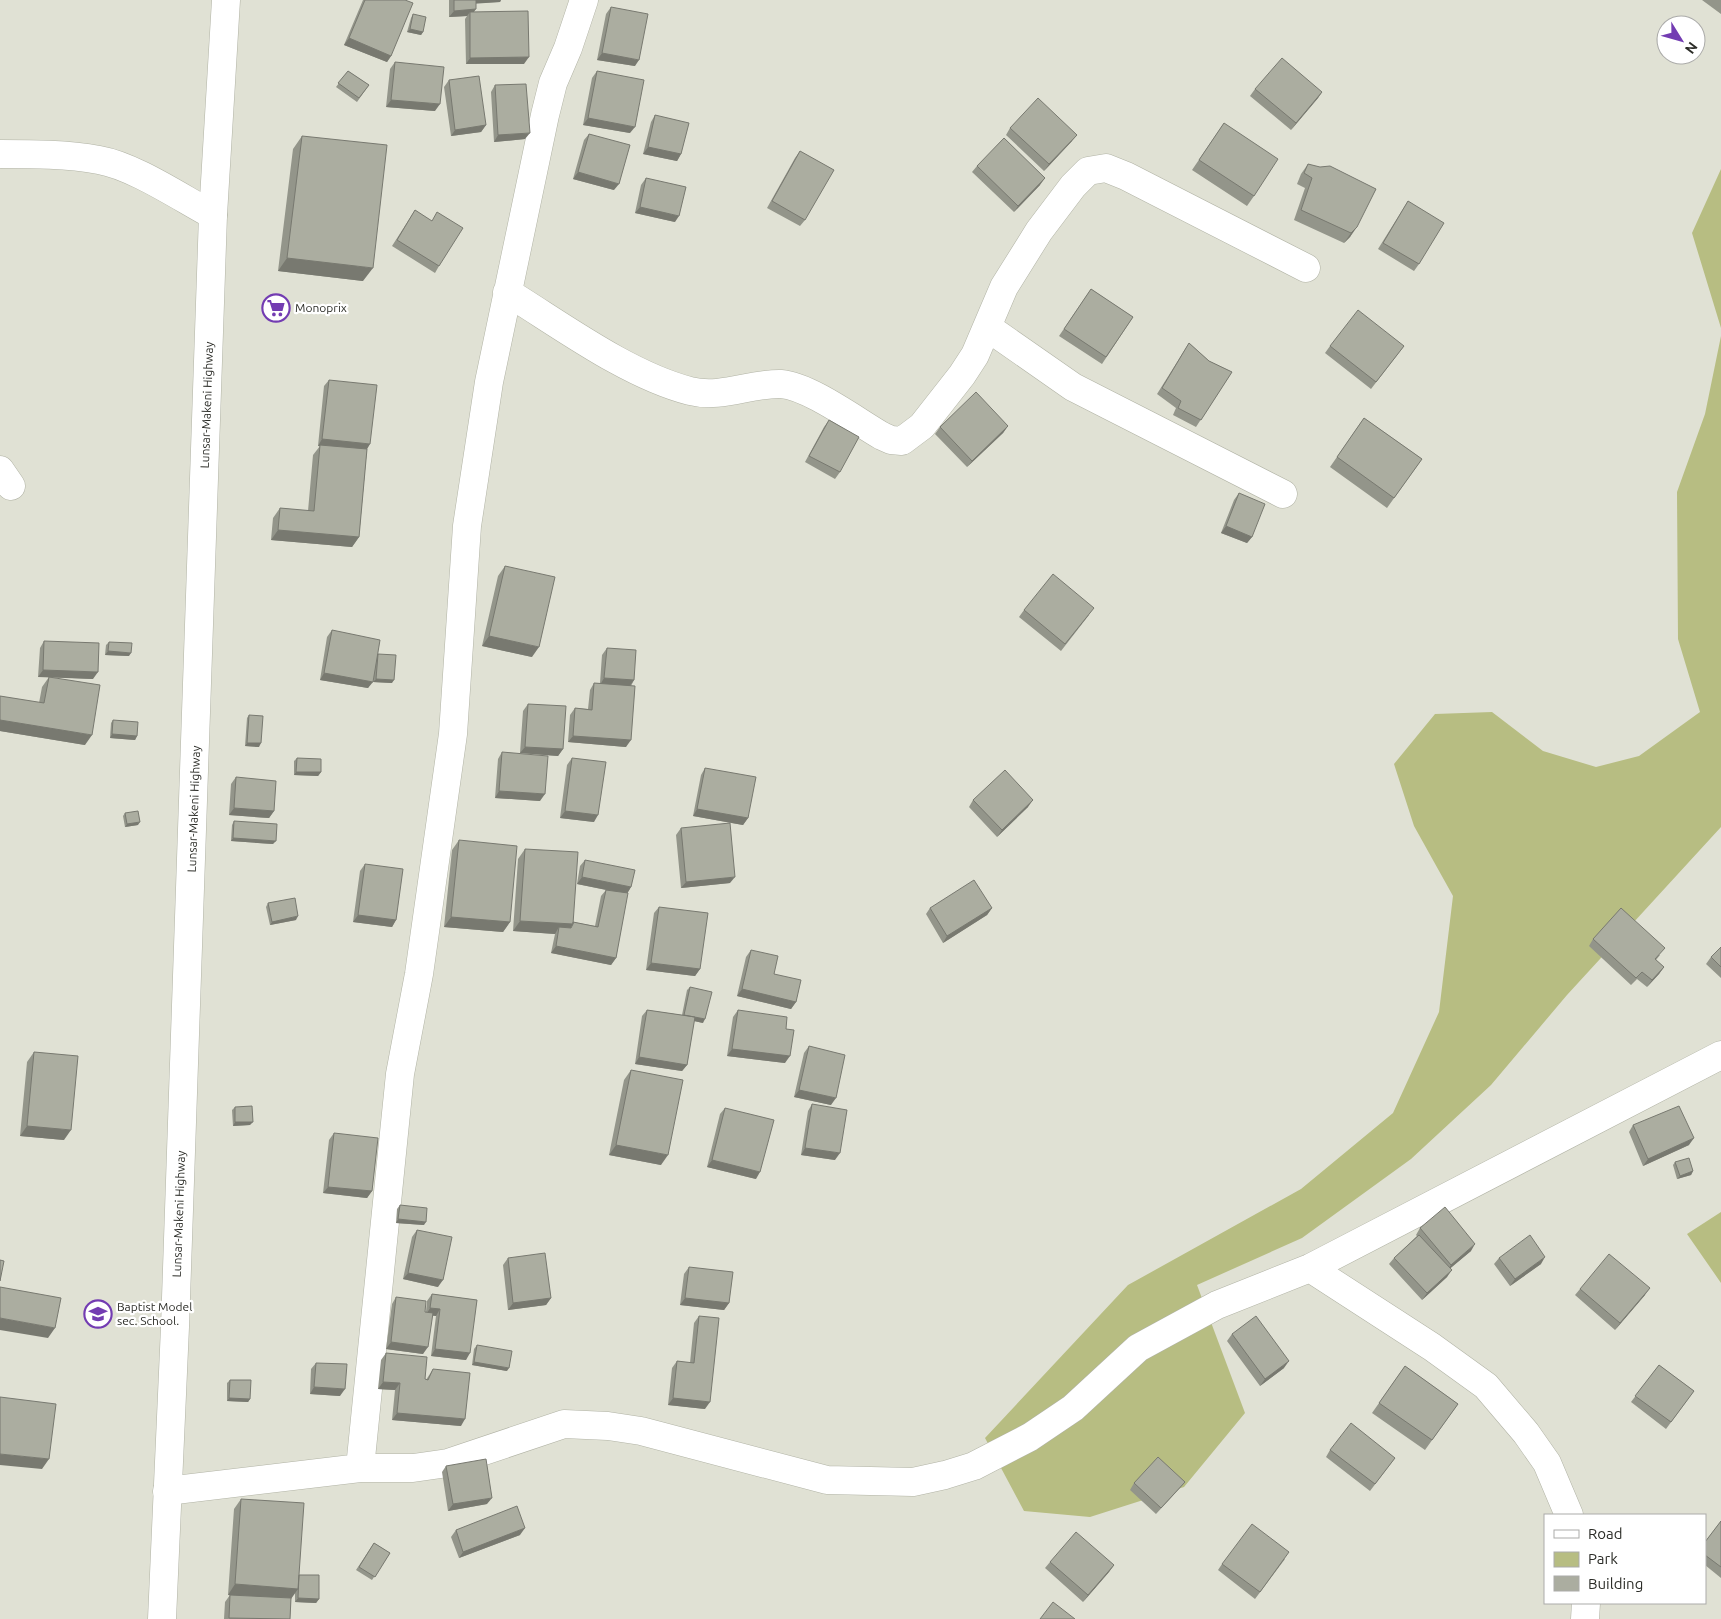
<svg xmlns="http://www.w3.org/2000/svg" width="1721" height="1619" font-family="Ubuntu,sans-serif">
	<rect width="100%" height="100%" fill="#e0e1d4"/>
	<path fill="#b7bd82" d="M1721 169V328L1692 233Z
		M1721 336V827L1567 995 1491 1085 1411 1159 1302 1238 1197 1285 1245 1413 1184 1487 1090 1517 1024 1511 985 1438 1128 1285 1301 1189 1393 1113 1439 1012 1453 896 1414 826 1394 764 1435 714 1492 712 1543 751 1596 767 1639 756 1700 712 1678 639 1677 492 1705 414Z
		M1721 1212V1283L1687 1234Z"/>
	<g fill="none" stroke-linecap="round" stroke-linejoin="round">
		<g stroke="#b1b3a5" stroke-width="29">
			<path id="minor" d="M0 154C33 154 67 154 99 160 134 166 181 198 213 215
				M507 292C562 326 628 375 690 391 721 399 751 383 781 384 809 386 856 421 882 436L891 440 902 441 922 426 962 375 975 355 1004 287 1039 231 1073 186 1088 171 1106 168 1126 176 1306 268
				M987 327 1073 387 1283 494
				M0 470 11 486
				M1310 1268 1432 1347 1486 1386 1526 1433 1547 1463 1569 1515
				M360 1468 400 1074 419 974 453 734 467 526 489 382 545 115 553 83 568 48 584 0
				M167 1491 360 1468H413L448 1463 564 1424 608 1426 641 1431 827 1480 913 1482 945 1475 974 1466 1030 1437 1073 1408 1138 1348 1217 1305 1310 1268 1721 1055
				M1585 1619 1586 1603"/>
		</g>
		<g stroke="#b1b3a5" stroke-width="29">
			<path id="major" d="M162 1619 175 1327 213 215 226 0"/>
		</g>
		<use href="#minor" stroke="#fff" stroke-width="28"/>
		<use href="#major" stroke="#fff" stroke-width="28"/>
	</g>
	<path fill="#93958a" d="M363 0H405L391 56 387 62 344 45Z
		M449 0H501L500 2 476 3 474 12 524 64H466L465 19 467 16 449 17Z
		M1702 0H1721V14Z
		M611 7 635 66 597 60 606 14Z
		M413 14 423 32 421 35 407 32 411 18Z
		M395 62 435 111 386 107 390 69Z
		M348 71 369 85 357 102 336 87Z
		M597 71 630 133 583 125 592 78Z
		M449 80 486 125 481 132 451 136 444 87Z
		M495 85 525 139 494 142 491 92Z
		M1255 89 1322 92 1318 98 1291 130 1250 96Z
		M655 115 681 154 677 161 643 154 651 122Z
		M1224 123 1254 196 1247 206 1192 170Z
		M1010 128 1072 141 1044 171 1006 135Z
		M589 134 614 190 573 179 584 140Z
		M302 136 363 281 278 271 293 149Z
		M800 151 805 220 800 226 767 208 795 158Z
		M1308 164 1376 189 1350 237 1344 243 1294 220 1305 188 1297 184 1301 174Z
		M977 166 1040 185 1014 212 972 172Z
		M646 178 675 222 635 213 641 185Z
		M1408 201 1419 264 1414 271 1378 249Z
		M415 210 431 221 439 266 435 273 392 246Z
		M1091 289 1133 317 1102 364 1059 336Z
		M1189 343 1209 361 1232 372 1196 427 1173 415 1176 408 1157 394Z
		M1330 346H1404L1371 389 1325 353Z
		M329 380 367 449 359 537 352 547 271 540 273 518 280 508 308 511 313 455 320 446H318L324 386Z
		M1364 418 1422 459 1387 508 1330 467Z
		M829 420 840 472 835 479 805 462 824 427Z
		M1008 426 1003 433 967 467 935 434 940 427Z
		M1239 493 1252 537 1247 543 1221 533 1234 500Z
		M505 566 532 657 482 646 498 576Z
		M1024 610 1089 615 1061 651 1019 617Z
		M332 630 378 654 392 683 373 682 374 676 368 688 320 680 327 637Z
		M44 641 93 679 51 677 85 745 0 731V696L39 703 42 687 49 677H38L40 648Z
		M109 642 129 656 105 655 106 645Z
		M607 648 634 680 631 686 626 747 568 742 570 715 575 708 588 709 590 690 594 683H600L602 655Z
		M528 704 563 749 558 756 520 753 523 711Z
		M249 715 259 747 245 746 247 718Z
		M113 720 137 736 135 740 110 738 111 723Z
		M502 752 540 801 495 798 498 759Z
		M297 758 321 772 318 776 294 775V761Z
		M572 758 594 822 560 818 567 765Z
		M705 768 748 818 743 825 693 816 701 775Z
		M236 777 274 811 269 818 229 815 231 784Z
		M973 800 1028 807 997 837 969 807Z
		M125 813 138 825 125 827 123 816Z
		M234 821 273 844 231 841 232 825Z
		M681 828 730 883 681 888 676 835Z
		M459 840 510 922 503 932 444 927 452 850Z
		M525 849 573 922 595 926 601 896 606 890 611 891 577 884 580 866 585 860 631 887 627 893 616 958 611 965 551 953 555 934 513 931 518 859Z
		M365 864 396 920 392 927 353 922 360 871Z
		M268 903 296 920 270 925 266 907Z
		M659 907 700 969 695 976 646 970 654 913Z
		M930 908H992L987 915 943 943 926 914Z
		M1593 939 1660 955 1656 960 1664 967 1659 974 1647 987 1637 979 1631 985 1589 946Z
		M1721 947V978L1706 964 1711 957Z
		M751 950 774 974 796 1002 791 1009 737 996 746 957Z
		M690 987 703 1023 694 1021 687 1065 682 1071 635 1064 642 1016 647 1010 682 1015 687 990Z
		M738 1010 786 1029 785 1063 727 1056 733 1017Z
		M809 1046 831 1105 794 1097 804 1053Z
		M34 1052 64 1140 20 1136 27 1062Z
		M631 1070 661 1165 609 1155 624 1080Z
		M812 1104 835 1160 801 1155 808 1111Z
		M235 1107 250 1125 233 1126 232 1110Z
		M725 1108 756 1179 707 1167 720 1114Z
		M1633 1125 1689 1145 1643 1166 1629 1132Z
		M334 1133 372 1191 367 1198 323 1193 329 1140Z
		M1675 1162 1693 1171 1691 1175 1677 1179 1673 1165Z
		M400 1205 424 1225 396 1223 397 1209Z
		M1420 1228 1471 1251 1450 1268 1447 1277 1422 1300 1389 1264 1394 1258 1417 1236 1416 1235Z
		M417 1230 438 1287 403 1279 412 1237Z
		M508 1258 551 1298 546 1305 508 1310 503 1265Z
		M1499 1258 1541 1264 1510 1286 1494 1264Z
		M689 1267 729 1303 724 1310 680 1305 684 1274Z
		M1580 1289 1645 1295 1615 1330 1575 1295Z
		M432 1294 477 1300 466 1360 431 1356 436 1316 432 1315 423 1354 386 1349 392 1304 396 1297 426 1312 427 1301Z
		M699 1316 705 1409 668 1405 672 1368 677 1361 690 1363 694 1323Z
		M1232 1334 1284 1368 1260 1386 1227 1341Z
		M477 1345 507 1371 472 1365 474 1349Z
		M386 1353 425 1379 426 1380 433 1369 461 1426 392 1420 395 1390 378 1389 381 1360Z
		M316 1363 340 1396 310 1394 311 1369Z
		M1659 1365 1694 1391 1666 1429 1631 1402Z
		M1405 1366 1458 1404 1425 1450 1372 1413Z
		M230 1380 250 1399 248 1402 227 1401V1383Z
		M1330 1450 1395 1458 1370 1491 1326 1457Z
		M446 1466 487 1504 448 1511 442 1472Z
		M1185 1482 1180 1488 1156 1514 1130 1490 1134 1483Z
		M241 1499 299 1575 319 1599 316 1603 295 1602V1592L291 1598 290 1619H224L225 1602 230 1595 249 1596 228 1595 234 1509Z
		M1721 1521V1578L1705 1565V1542Z
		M456 1530 520 1535 459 1558 451 1537Z
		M374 1543 390 1553 372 1580 356 1570Z
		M1285 1559 1255 1599 1218 1570 1222 1564Z
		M1050 1562 1114 1565 1109 1572 1083 1602 1045 1568Z"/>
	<path fill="#787970" d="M473 0H501L500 2 471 4Z
		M476 9 471 16 470 12 467 16 449 17 454 11Z
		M410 29 423 32 421 35 407 32Z
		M349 38 391 56 387 62 344 45Z
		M602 53 639 60 635 66 597 60Z
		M529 57 524 64H466L470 58Z
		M1322 92 1318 98 1291 130 1296 123Z
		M391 100 440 104 435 111 386 107Z
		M588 118 635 127 630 133 583 125Z
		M486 125 481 132 451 136 455 130Z
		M530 133 525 139 494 142 498 135Z
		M1077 135 1072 141 1044 171 1049 164Z
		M648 147 681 154 677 161 643 154Z
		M578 172 619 184 614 190 573 179Z
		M1045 178 1040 185 1014 212 1018 206Z
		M640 207 679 216 675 222 635 213Z
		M1357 227 1350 237 1344 243 1351 233Z
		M287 258 373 268 363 281 278 271Z
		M1008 426 1003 433 967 467 972 461Z
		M322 439 370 444 366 451 318 446Z
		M1226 526 1252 537 1247 543 1221 533Z
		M278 530 359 537 352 547 271 540Z
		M489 636 539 647 532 657 482 646Z
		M108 651 131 653 129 656 105 655Z
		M43 670 98 672 93 679 38 677Z
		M324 673 373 682 368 688 320 680Z
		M604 678 634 680 629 687 600 685Z
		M376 679 394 680 392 683 373 682Z
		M0 720 92 735 85 745 0 731Z
		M112 734 137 736 135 740 110 738Z
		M573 736 631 740 626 747 568 742Z
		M247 743H261L259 747 245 746Z
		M525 747 563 749 558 756 520 753Z
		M296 772H321L318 776 294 775Z
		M499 791 545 794 540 801 495 798Z
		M1033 800 1028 807 997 837 1002 830Z
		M234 808 274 811 269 818 229 815Z
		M697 809 748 818 743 825 693 816Z
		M565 811 598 815 594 822 560 818Z
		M140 822 138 825 125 827 127 824Z
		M233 838 276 841 273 844 231 841Z
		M582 877 631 887 627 894 577 884Z
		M735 877 730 883 681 888 686 882Z
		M992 908 987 915 943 943 947 936Z
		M358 915 396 920 392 927 353 922Z
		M298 916 296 920 270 925 272 922Z
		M451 917 510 922 503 932 444 927Z
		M520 921 573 924 566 935 559 927 555 934 513 931Z
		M556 946 616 958 611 965 551 953Z
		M651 963 700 969 695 976 646 970Z
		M1664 967 1659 974 1647 987 1652 980Z
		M742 989 796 1002 791 1009 737 996Z
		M684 1015 705 1019 703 1023 681 1018Z
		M732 1049 790 1056 785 1063 727 1056Z
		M639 1057 687 1065 682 1071 635 1064Z
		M799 1090 836 1098 831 1105 794 1097Z
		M235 1122H253L250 1125 233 1126Z
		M27 1126 71 1130 64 1140 20 1136Z
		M1694 1138 1689 1145 1643 1166 1648 1159Z
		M616 1145 668 1155 661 1165 609 1155Z
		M805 1148 840 1153 835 1160 801 1155Z
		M712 1160 760 1172 756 1179 707 1167Z
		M1693 1171 1691 1175 1677 1179 1680 1176Z
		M328 1187 372 1191 367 1198 323 1193Z
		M398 1219 426 1222 424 1225 396 1223Z
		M1475 1244 1471 1251 1446 1272 1451 1265Z
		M1545 1257 1541 1264 1510 1286 1515 1279Z
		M1452 1270 1447 1277 1422 1300 1427 1293Z
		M408 1273 443 1280 438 1287 403 1279Z
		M1650 1288 1645 1295 1615 1330 1620 1323Z
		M551 1298 546 1305 508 1310 513 1303Z
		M685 1298 729 1303 724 1310 680 1305Z
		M430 1308 440 1309 436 1316 426 1315Z
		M0 1318 55 1328 48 1338 0 1330Z
		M391 1342 428 1347 423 1354 386 1349Z
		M435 1349 470 1353 466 1360 431 1356Z
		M1289 1361 1284 1368 1260 1386 1265 1379Z
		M474 1362 509 1368 507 1371 472 1365Z
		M383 1382 400 1383 395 1390 378 1389Z
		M314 1387 345 1389 340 1396 310 1394Z
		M229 1398 250 1399 248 1402 227 1401Z
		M673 1398 710 1402 705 1409 668 1405Z
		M397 1413 465 1419 461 1426 392 1420Z
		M0 1454 49 1459 42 1469 0 1465Z
		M492 1498 487 1504 448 1511 453 1504Z
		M525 1528 520 1535 459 1558 463 1552Z
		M1114 1565 1109 1572 1083 1602 1088 1595Z
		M235 1584 298 1589 291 1599 228 1595Z
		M298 1598 319 1599 316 1603 295 1602Z"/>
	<path fill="#abada0" stroke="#787970" d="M365 0H405L413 3 391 56 349 38Z
		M454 0H476V9L454 11Z
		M611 7 648 14 639 60 602 53Z
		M528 11 529 57 470 58V12Z
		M413 14 426 17 423 32 410 29Z
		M1282 58 1322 92 1296 123 1255 89Z
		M395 62 444 67 440 104 391 100Z
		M348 71 369 85 359 98 338 83Z
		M597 71 644 80 635 127 588 118Z
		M479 76 486 125 455 130 449 80Z
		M526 84 530 133 498 135 495 85Z
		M1038 98 1077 135 1049 164 1010 128Z
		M655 115 689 123 681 154 648 147Z
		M1224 123 1278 159 1254 196 1199 160Z
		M589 134 630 145 619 184 578 172Z
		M302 136 387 145 373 268 287 258Z
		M1004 138 1045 178 1018 206 977 166Z
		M800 151 834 170 805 220 772 201Z
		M1308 164 1320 167 1330 166 1376 189 1357 227 1351 233 1301 210 1312 178 1304 173Z
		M646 178 686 187 679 216 640 207Z
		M1408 201 1444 223 1419 264 1383 243Z
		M415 210 432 221 437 212 463 228 439 266 397 240Z
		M1091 289 1133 317 1106 357 1064 329Z
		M1358 310 1404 346 1376 382 1330 346Z
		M1189 343 1209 361 1232 372 1201 420 1178 408 1181 401 1162 388Z
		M329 380 377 385 370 444 322 439Z
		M976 392 1008 426 972 461 940 427Z
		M1364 418 1422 459 1394 498 1337 457Z
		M829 420 859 437 840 472 809 456Z
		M320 445 367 449 359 537 278 530 280 508 314 511Z
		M1239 493 1265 504 1252 537 1226 526Z
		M505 566 555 577 539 647 489 636Z
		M1053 574 1094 608 1065 644 1024 610Z
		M332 630 380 640 373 682 324 673Z
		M44 641 99 643 98 672 43 670Z
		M109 642 132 643 131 653 108 651Z
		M607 648 636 650 634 680 604 678Z
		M378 654 396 655 394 680 376 679Z
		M49 677 100 685 92 735 0 720V696L44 703Z
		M594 683 635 686 631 740 573 736 575 708 592 710Z
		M528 704 566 706 563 749 525 747Z
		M249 715 263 716 261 743H247Z
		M113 720 138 722 137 736 112 734Z
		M502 752 548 756 545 794 499 791Z
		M297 758 321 759V772H296Z
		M572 758 606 762 598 815 565 811Z
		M705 768 756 777 748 818 697 809Z
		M1005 770 1033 800 1002 830 973 800Z
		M236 777 276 781 274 811 234 808Z
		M138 811 140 822 127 824 125 813Z
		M234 821 277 824 276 841 233 838Z
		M730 823 735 877 686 882 681 828Z
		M459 840 517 846 510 922 451 917Z
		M525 849 578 852 573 924 520 921Z
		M585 860 635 870 631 887 582 877Z
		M365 864 403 869 396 920 358 915Z
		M974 880 992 908 947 936 930 908Z
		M606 890 628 893 616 958 556 946 559 927 571 928 573 924V922L598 927Z
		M295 898 298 916 272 922 268 903Z
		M659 907 708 913 700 969 651 963Z
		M1621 908 1665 948 1655 959 1664 967 1652 980 1642 972 1636 978 1593 939Z
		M1721 947V967L1711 957Z
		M751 950 778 956 774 974 801 980 796 1002 742 989Z
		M690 987 712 992 705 1019 684 1015Z
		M647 1010 695 1017 687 1065 639 1057Z
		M738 1010 787 1017 786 1029 794 1030 790 1056 732 1049Z
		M809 1046 845 1055 836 1098 799 1090Z
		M34 1052 78 1056 71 1130 27 1126Z
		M631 1070 683 1080 668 1155 616 1145Z
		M812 1104 847 1110 840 1153 805 1148Z
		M252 1106 253 1122H235V1107Z
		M1679 1106 1694 1138 1648 1159 1633 1125Z
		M725 1108 774 1120 760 1172 712 1160Z
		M334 1133 378 1138 372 1191 328 1187Z
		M1689 1158 1693 1171 1680 1176 1675 1162Z
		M400 1205 427 1208 426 1222 398 1219Z
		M1445 1207 1475 1244 1451 1265 1420 1228Z
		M417 1230 452 1237 443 1280 408 1273Z
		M1419 1235 1452 1270 1427 1293 1394 1258Z
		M1530 1235 1545 1257 1515 1279 1499 1258Z
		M545 1253 551 1298 513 1303 508 1258Z
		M1609 1254 1650 1288 1620 1323 1580 1289Z
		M0 1260 4 1261 0 1281Z
		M689 1267 733 1272 729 1303 685 1298Z
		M0 1287 61 1298 55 1328 0 1318Z
		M432 1294 477 1300 470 1353 435 1349 440 1309 430 1308Z
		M396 1297 426 1301 425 1312 433 1313 428 1347 391 1342Z
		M699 1316 719 1318 710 1402 673 1398 677 1361 694 1363Z
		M1256 1316 1289 1361 1265 1379 1232 1334Z
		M477 1345 512 1351 509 1368 474 1362Z
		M386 1353 427 1357 425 1379 428 1380 433 1369 470 1373 465 1419 397 1413 400 1383 383 1382Z
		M316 1363 347 1364 345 1389 314 1387Z
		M1659 1365 1694 1391 1671 1422 1635 1396Z
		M1405 1366 1458 1404 1432 1440 1379 1403Z
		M230 1380H251L250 1399 229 1398Z
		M0 1397 56 1404 49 1459 0 1454Z
		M1351 1423 1395 1458 1375 1484 1330 1450Z
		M1158 1457 1185 1482 1161 1508 1134 1483Z
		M486 1459 492 1498 453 1504 446 1466Z
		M241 1499 304 1503 298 1589 235 1584Z
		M517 1506 525 1528 463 1552 456 1530Z
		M1721 1521V1567L1705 1555V1542Z
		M1252 1524 1289 1552 1260 1592 1222 1564Z
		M1076 1532 1114 1565 1088 1595 1050 1562Z
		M374 1543 390 1553 375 1577 359 1567Z
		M299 1575H319V1599L298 1598Z
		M230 1595 291 1598 290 1619 229 1618Z
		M1053 1602 1075 1619H1040Z"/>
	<defs>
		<g id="supermarket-ring" transform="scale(1.4375)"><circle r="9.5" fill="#fff" stroke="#733cb2" stroke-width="1.5"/><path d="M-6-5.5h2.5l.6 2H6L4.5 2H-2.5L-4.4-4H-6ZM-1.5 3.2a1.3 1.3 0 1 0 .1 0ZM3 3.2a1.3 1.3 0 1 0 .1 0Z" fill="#733cb2"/></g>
		<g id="school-ring" transform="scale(1.4375)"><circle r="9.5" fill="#fff" stroke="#733cb2" stroke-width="1.5"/><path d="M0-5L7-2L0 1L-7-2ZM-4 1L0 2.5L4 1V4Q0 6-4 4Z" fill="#733cb2"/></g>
	</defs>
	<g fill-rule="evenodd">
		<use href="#supermarket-ring" x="276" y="308"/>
		<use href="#school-ring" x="98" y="1314"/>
	</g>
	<g text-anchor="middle" stroke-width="4.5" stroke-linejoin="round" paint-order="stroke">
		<g font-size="12" fill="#2c2d28" stroke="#fff" text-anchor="start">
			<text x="295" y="312">Monoprix</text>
			<text x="117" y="1311">Baptist Model<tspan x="117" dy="14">sec. School.</tspan></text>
		</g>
		<g font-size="12" fill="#2c2d28" stroke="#fff">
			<text transform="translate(207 405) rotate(-88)" y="4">Lunsar-Makeni Highway</text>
			<text transform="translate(194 809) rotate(-88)" y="4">Lunsar-Makeni Highway</text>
			<text transform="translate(179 1214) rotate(-88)" y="4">Lunsar-Makeni Highway</text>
		</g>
	</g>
	<rect x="1544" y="1514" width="162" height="90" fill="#ffffff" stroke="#ababa9"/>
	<rect x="1554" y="1530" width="25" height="8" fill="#ffffff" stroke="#ababa9"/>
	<text x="1588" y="1539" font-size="15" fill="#2c2d28">Road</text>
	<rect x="1554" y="1552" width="25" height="15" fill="#b7bd82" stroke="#ababa9"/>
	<text x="1588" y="1564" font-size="15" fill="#2c2d28">Park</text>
	<rect x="1554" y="1576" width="25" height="15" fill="#abada0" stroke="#ababa9"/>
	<text x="1588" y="1589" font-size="15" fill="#2c2d28">Building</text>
	<g transform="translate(1681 40) rotate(127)"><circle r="24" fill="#ffffff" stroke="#ababa9"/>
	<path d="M0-4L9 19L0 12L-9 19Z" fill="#733cb2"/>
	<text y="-8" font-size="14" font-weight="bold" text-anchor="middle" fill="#2c2d28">N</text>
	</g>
</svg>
